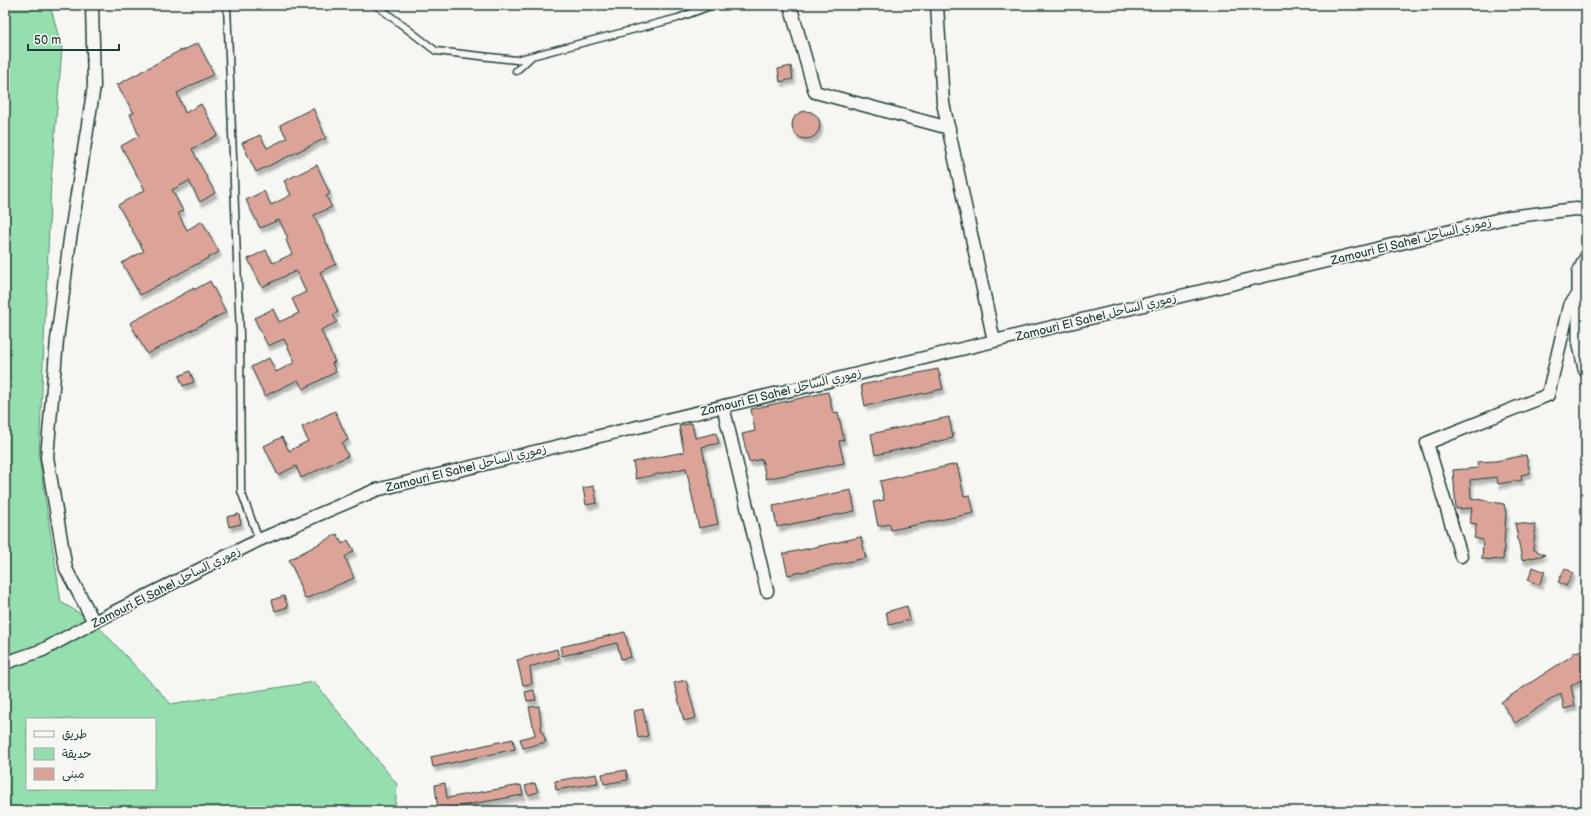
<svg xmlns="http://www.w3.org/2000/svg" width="1591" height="816" font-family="'Balsamiq Sans','Playpen Sans Arabic',sans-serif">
	<defs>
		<filter id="shadow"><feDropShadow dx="2.5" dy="4.5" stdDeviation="1" flood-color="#0004"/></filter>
	</defs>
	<rect width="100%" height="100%" fill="#f6f6f2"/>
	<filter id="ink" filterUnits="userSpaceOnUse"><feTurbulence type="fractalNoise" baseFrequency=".025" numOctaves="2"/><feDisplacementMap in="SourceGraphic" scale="8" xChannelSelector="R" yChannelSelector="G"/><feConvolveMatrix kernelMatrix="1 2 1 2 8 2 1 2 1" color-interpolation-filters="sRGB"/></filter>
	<g filter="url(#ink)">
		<path fill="#95deae" stroke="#5a8e71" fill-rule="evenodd" d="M5 5H50L62 49 51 181 39 457 61 602 94 622 171 704 314 682 397 784 395 811H5ZM27 719H155V789H27Z"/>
		<path fill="#dca399" stroke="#1f3d34" filter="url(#shadow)" d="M198 43 214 74 177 93 185 113 201 104 218 135 192 149 215 193 200 202 189 181 172 190 183 211 178 213 187 230 202 221 219 252 140 295 122 263 144 251 118 205 145 190 121 146 139 136 130 114 134 113 117 85 181 50 182 51Z
			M791 66 793 79 780 82 778 69Z
			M313 108 326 138 256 172 242 143 260 135 267 148 287 138 280 125Z
			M792 125a14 14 0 1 1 28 0a14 14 0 1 1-28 0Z
			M317 165 330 194 326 196 332 207 314 215 336 264 320 272 338 312 333 315 337 322 321 330 335 362 332 363 336 372 303 389 298 380 265 396 251 367 269 358 276 372 295 362 284 339 268 346 254 318 273 309 279 322 299 313 292 299 306 292 296 271 262 287 248 259 266 250 273 263 292 254 286 240 288 238 279 220 260 228 246 200 264 191 271 205 291 195 284 181Z
			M210 281 226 312 147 354 130 323 194 288V290Z
			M938 369 943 389 865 406 861 385Z
			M190 371 194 382 183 386 179 376Z
			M828 392 833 413 838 412 844 440 839 441 844 463 766 479 762 459 749 462 742 434 755 431 751 409Z
			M335 411 348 440 342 443 348 456 301 478 296 466 278 475 264 446 282 437 289 451 308 441 302 427Z
			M949 417 953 438 875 455 871 434Z
			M692 423 695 438 716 433 719 443 702 447 718 524 699 528 686 468 636 479 633 462 684 452 679 426Z
			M1526 455 1530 473 1521 475 1522 480 1498 484 1497 477 1470 480 1471 498 1504 504 1506 513 1503 560 1482 559 1483 540 1474 538 1477 524 1470 523 1472 508 1456 509 1453 470 1478 468 1477 462 1496 461Z
			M957 464 964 496 970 495 974 513 891 530 890 524 878 526 873 502 884 500 880 481Z
			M594 486 597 503 586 505 583 488Z
			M851 490 855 511 777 527 773 506Z
			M239 514 241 524 229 527 227 517Z
			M1515 523 1536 525 1533 549 1545 555 1522 560Z
			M337 534 342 544 348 540 354 551 345 557 354 578 305 599 297 579H298L289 560Z
			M861 537 866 558 788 575 783 554Z
			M1533 567 1545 572 1539 585 1528 580Z
			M1565 568 1573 573 1566 586 1558 582Z
			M284 596 288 607 275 611 272 600Z
			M907 606 910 620 889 625 886 612Z
			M625 632 631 657 621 659 617 643 562 656 560 647Z
			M557 649 559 658 530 667 532 684 523 685 517 660Z
			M1586 649V677L1571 686 1575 706 1564 709 1561 693 1515 723 1501 702 1573 655 1572 653Z
			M686 680 696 718 684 721 674 683Z
			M534 690 536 700 527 701 525 692Z
			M539 706 542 733H543L546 742 523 748 520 739 535 735 529 707Z
			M643 709 648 736 638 738 634 711Z
			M513 739 515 749 433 767 431 757Z
			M626 770 628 780 604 784 602 774Z
			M596 774 598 783 556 790 555 781Z
			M445 783 447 798 521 785 523 795 438 810 435 785Z
			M535 783 538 792 528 795 525 786Z"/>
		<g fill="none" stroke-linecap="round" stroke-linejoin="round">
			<g stroke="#1f3d34" stroke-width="9">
				<path id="service" d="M227 5 240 335 241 491 259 540
					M376 5 436 51 516 60 678 18 713 5
					M516 71 531 57"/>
			</g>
			<g stroke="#1f3d34" stroke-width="15">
				<path id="minor" d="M92 5 94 86 70 239 57 340 47 457 66 569 94 622
					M790 5 815 92 949 128
					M937 5 943 103 994 341
					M723 406 767 591
					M1461 556 1427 443 1548 395 1569 306 1580 293
					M5 663 43 650 94 622 259 540 376 490 1509 217 1575 209 1586 210"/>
			</g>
			<g stroke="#1f3d34" stroke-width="18">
				<path id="tertiary" d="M1586 260 1580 273V340L1586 369"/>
			</g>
			<use href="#service" stroke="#f6f6f2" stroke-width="6"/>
			<use href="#minor" stroke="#f6f6f2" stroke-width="12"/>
			<use href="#tertiary" stroke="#f6f6f2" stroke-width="15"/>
		</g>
	</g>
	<g text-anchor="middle" stroke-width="3" stroke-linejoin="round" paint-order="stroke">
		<g font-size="12" fill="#1f3d34" stroke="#f6f6f2">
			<text transform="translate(1411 241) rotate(-14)" y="4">Zamouri El Sahel زموري الساحل</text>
			<text transform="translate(1096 317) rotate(-14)" y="4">Zamouri El Sahel زموري الساحل</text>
			<text transform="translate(781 392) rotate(-14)" y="4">Zamouri El Sahel زموري الساحل</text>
			<text transform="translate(466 468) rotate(-14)" y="4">Zamouri El Sahel زموري الساحل</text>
			<text transform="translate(166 587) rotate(-27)" y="4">Zamouri El Sahel زموري الساحل</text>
		</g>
	</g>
	<rect width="1591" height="816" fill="none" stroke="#f6f6f2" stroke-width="20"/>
	<rect x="10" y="10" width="1571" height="796" fill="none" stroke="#1f3d34" stroke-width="1.5" filter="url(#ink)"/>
	<rect x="26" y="718" width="130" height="72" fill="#f6f6f2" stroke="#a0aca6"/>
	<rect x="34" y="731" width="20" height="6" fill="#f6f6f2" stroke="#a0aca6"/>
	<text x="62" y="738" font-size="12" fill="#1f3d34">طريق</text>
	<rect x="34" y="748" width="20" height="12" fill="#95deae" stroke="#a0aca6"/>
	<text x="62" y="758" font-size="12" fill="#1f3d34">حديقة</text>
	<rect x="34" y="768" width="20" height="12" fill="#dca399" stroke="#a0aca6"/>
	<text x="62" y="778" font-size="12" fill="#1f3d34">مبنى</text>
	<path d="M28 44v6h91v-6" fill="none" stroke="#1f3d34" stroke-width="2"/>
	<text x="34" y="44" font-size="12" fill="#1f3d34" stroke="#f6f6f2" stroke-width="3" paint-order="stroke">50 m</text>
</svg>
